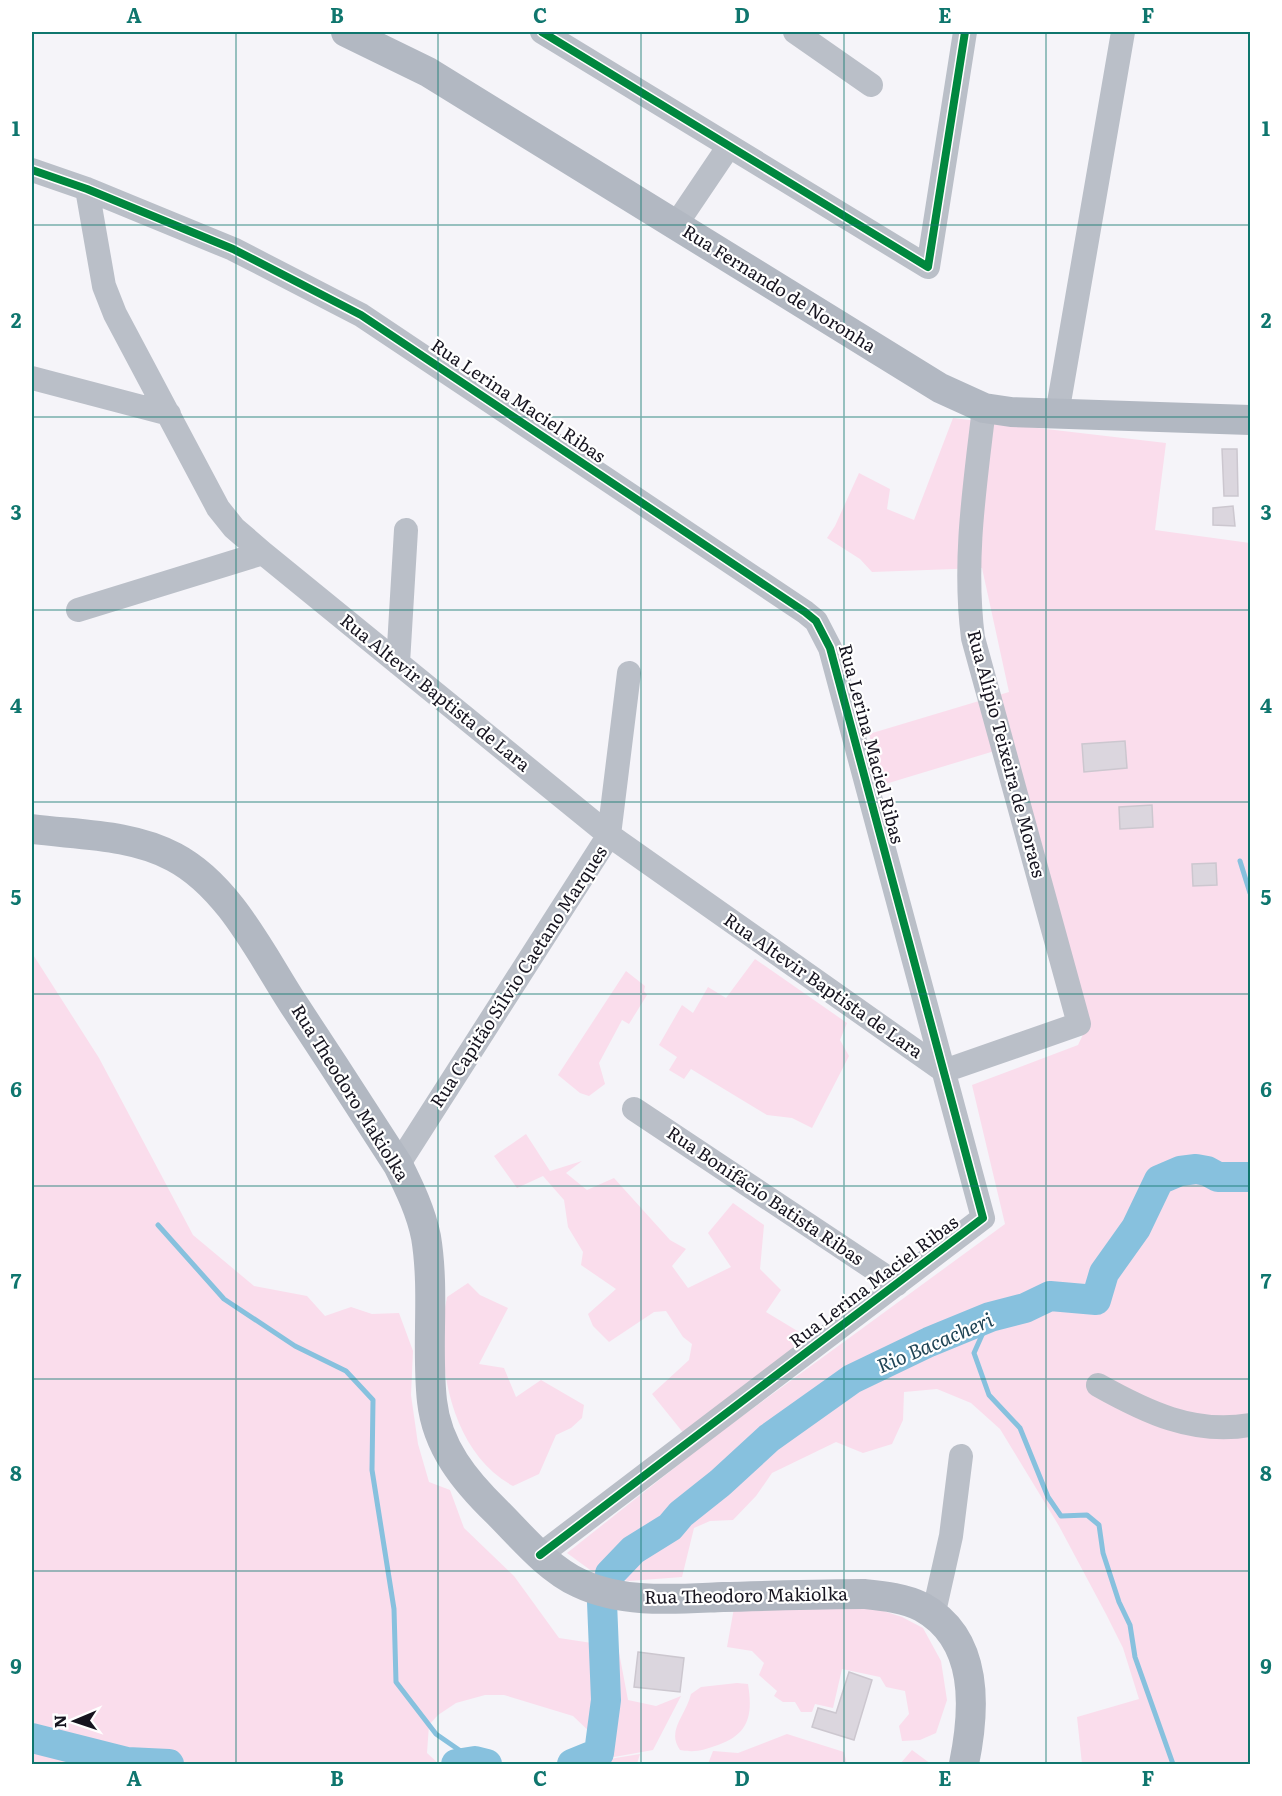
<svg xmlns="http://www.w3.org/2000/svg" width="1282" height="1796" font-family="Literata,serif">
	<rect width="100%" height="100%" fill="#f5f4f9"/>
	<path fill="#faddec" d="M953 418 1166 443 1155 530 1250 543V1764H1082L1077 1717 1139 1699 1123 1648 1106 1614 1059 1526 1000 1429 971 1403 937 1389 904 1392 903 1420 892 1444 863 1453 836 1442 772 1473 756 1496 733 1520 710 1521 694 1528 682 1577 629 1581 597 1575 567 1553 711 1439 1005 1224 972 1085 1078 1045 1089 1022 1011 746 882 785 869 734 1009 692 982 568 872 572 860 559 827 538 835 526 859 473 890 489 887 509 914 520Z
		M32 953 99 1058 193 1235 254 1286 307 1296 325 1316 351 1307 372 1314 399 1313 413 1351 411 1395 418 1444 429 1482 450 1490 464 1528 514 1576 559 1638 618 1647 628 1700 656 1706 681 1696 653 1750 592 1761 593 1735 573 1716 504 1695H485L456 1703 438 1715 429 1725 427 1753 439 1764H32Z
		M755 959 847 1023 840 1040 849 1056 812 1128 792 1118 767 1115 691 1069 684 1079 669 1070 677 1057 659 1045 682 1005 693 1013 708 987 726 998Z
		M626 971 645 986 644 991 647 995 629 1024 622 1020 599 1063 605 1084 589 1096 580 1093 558 1075Z
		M526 1134 550 1171 582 1161 566 1173 587 1190 614 1178 670 1240 686 1249 672 1266 688 1288 731 1267 708 1233 733 1203 764 1225 760 1269 781 1290 766 1312 809 1338 685 1435 652 1394 689 1360 692 1344 683 1337 666 1311 654 1312 609 1342 593 1326 588 1314 616 1289 581 1265 583 1252 568 1227 564 1200 543 1176 517 1188 494 1156Z
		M468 1283 480 1295 508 1308 479 1364 504 1368 516 1397 541 1380 584 1405 582 1418 571 1428 556 1435 539 1474 513 1486C451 1453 434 1361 447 1297Z
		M862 1604 902 1617 923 1628 941 1661 947 1700 936 1733 920 1740 902 1741 899 1726 909 1714 905 1691 886 1687 880 1677 842 1669 833 1708 815 1704 812 1712H801L795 1702H783L774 1696 777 1691 759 1675 764 1663 752 1651 727 1647 734 1608Z
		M737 1683 748 1684C753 1715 749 1734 718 1745 703 1750 696 1753 680 1750 666 1731 686 1715 691 1694L701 1687Z
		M787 1734 844 1752 847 1764H708L713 1751 738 1753Z
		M912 1750 931 1764H932H900Z
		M640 1754 637 1764H589L591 1762Z"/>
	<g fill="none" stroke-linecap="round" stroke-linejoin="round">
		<path stroke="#87c1de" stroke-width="5" d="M1240 861 1250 893
			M158 1225 224 1299 295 1346 346 1371 373 1400 372 1470 394 1609 396 1682 436 1734 475 1761
			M990 1317 974 1353 989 1395 1020 1428 1048 1497 1061 1516 1087 1515 1099 1525 1103 1553 1119 1602 1130 1625 1135 1657 1173 1764
			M596 1764 599 1753"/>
		<path stroke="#87c1de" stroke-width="30" d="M610 1574 633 1550 670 1527 681 1514 720 1483 769 1438 852 1379 929 1342 990 1317 1025 1308 1050 1296 1096 1300 1104 1273 1136 1228 1159 1180 1180 1171 1196 1169 1207 1171 1218 1177H1250
			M32 1738 127 1762 169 1764
			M456 1764 475 1761 487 1764
			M572 1764 599 1753 606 1700 602 1602"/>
	</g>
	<path fill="#dbd6de" stroke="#ccc7cf" stroke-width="1.5" d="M1222 449H1237L1238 496H1224Z
		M1233 506 1235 526 1213 525V508Z
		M1125 741 1127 768 1084 772 1082 744Z
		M1152 805 1153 827 1120 829 1119 807Z
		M1216 863 1217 885 1193 886 1192 864Z
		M638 1652 684 1658 680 1692 634 1687Z
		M849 1672 872 1680 854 1740 812 1727 818 1708 836 1713Z"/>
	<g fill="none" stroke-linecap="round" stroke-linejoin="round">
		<path stroke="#babfc8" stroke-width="24" d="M542 32 928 267 965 32
			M795 32 871 85
			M32 170 87 189 233 249 361 315 805 612 816 621 830 648 983 1218 540 1555
			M87 189 104 286 115 314 218 508 234 528 263 553 609 835 944 1071 1079 1024 973 638C963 560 975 485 984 408
			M675 226 729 146
			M32 378 169 414
			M1057 414 1123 32
			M78 610 263 553
			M398 663 406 530
			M634 1109 897 1284
			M398 1165 609 835 629 673
			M1098 1385C1146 1412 1194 1435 1250 1425
			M933 1616 951 1536 961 1456"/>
		<path stroke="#b2b8c2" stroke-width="30" d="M346 32 428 72 940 388 984 408 1011 412 1250 420
			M32 829C78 835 132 834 174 857 229 886 261 954 294 1005 329 1058 364 1112 398 1165 410 1189 421 1212 426 1237 435 1291 426 1347 432 1401 437 1447 465 1481 497 1512 522 1537 547 1568 579 1583 623 1604 676 1599 723 1597 770 1596 817 1594 864 1594 883 1596 904 1598 922 1607 980 1639 975 1710 964 1764"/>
		<g stroke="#fff" stroke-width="11">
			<path id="cycleway" d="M542 32 928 267 965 32
				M32 170 87 189 233 249 361 315 805 612 816 621 830 648 983 1218 540 1555"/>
		</g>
		<use href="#cycleway" stroke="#00873e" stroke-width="8"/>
	</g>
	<path fill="none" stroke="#0f766e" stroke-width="1.5" stroke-opacity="0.55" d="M236 32V1764M438 32V1764M641 32V1764M844 32V1764M1046 32V1764M32 225H1250M32 417H1250M32 610H1250M32 802H1250M32 994H1250M32 1186H1250M32 1379H1250M32 1571H1250"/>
	<g text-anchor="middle" stroke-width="4.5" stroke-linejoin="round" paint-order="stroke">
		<g font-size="18" fill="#16141f" stroke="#fff">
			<text transform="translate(779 289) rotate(32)" y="6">Rua Fernando de Noronha</text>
			<text transform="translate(518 401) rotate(34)" y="6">Rua Lerina Maciel Ribas</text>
			<text transform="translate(435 693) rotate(39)" y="6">Rua Altevir Baptista de Lara</text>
			<text transform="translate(871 744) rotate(75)" y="6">Rua Lerina Maciel Ribas</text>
			<text transform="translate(1006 754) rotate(75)" y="6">Rua Alípio Teixeira de Moraes</text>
			<text transform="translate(519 977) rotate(-57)" y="6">Rua Capitão Sílvio Caetano Marques</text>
			<text transform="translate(823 986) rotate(35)" y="6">Rua Altevir Baptista de Lara</text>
			<text transform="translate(350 1093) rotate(58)" y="6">Rua Theodoro Makiolka</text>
			<text transform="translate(765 1196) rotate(34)" y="6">Rua Bonifácio Batista Ribas</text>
			<text transform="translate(874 1282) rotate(-37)" y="6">Rua Lerina Maciel Ribas</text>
			<text transform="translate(746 1596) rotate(-1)" y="6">Rua Theodoro Makiolka</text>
		</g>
		<g font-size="20" font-style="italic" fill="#204556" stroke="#fff">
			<text transform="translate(935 1343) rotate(-23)" y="7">Rio Bacacheri</text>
		</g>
	</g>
	<rect width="1282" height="1796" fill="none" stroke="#ffffff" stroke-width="66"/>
	<g transform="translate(75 1721) rotate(268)" stroke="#ffffff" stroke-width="4.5" paint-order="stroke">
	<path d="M0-4.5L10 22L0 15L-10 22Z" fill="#16141f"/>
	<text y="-9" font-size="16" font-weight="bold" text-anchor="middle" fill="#16141f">N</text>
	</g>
	<rect x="33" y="33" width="1216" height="1730" fill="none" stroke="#0f766e" stroke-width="2"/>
	<g font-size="20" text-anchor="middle" font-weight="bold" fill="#0f766e">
		<text x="134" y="23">A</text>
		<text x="337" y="23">B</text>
		<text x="540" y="23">C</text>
		<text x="742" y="23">D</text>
		<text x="945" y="23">E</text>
		<text x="1148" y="23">F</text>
		<text x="16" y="136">1</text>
		<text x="1266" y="136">1</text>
		<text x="16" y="328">2</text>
		<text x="1266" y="328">2</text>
		<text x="16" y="520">3</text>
		<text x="1266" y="520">3</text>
		<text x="16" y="713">4</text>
		<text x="1266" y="713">4</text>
		<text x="16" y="905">5</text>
		<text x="1266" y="905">5</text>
		<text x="16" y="1097">6</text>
		<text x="1266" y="1097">6</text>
		<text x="16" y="1289">7</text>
		<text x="1266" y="1289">7</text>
		<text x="16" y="1481">8</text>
		<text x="1266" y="1481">8</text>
		<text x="16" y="1674">9</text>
		<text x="1266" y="1674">9</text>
		<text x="134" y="1786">A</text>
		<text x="337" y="1786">B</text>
		<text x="540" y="1786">C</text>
		<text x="742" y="1786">D</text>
		<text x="945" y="1786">E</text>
		<text x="1148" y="1786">F</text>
	</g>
</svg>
